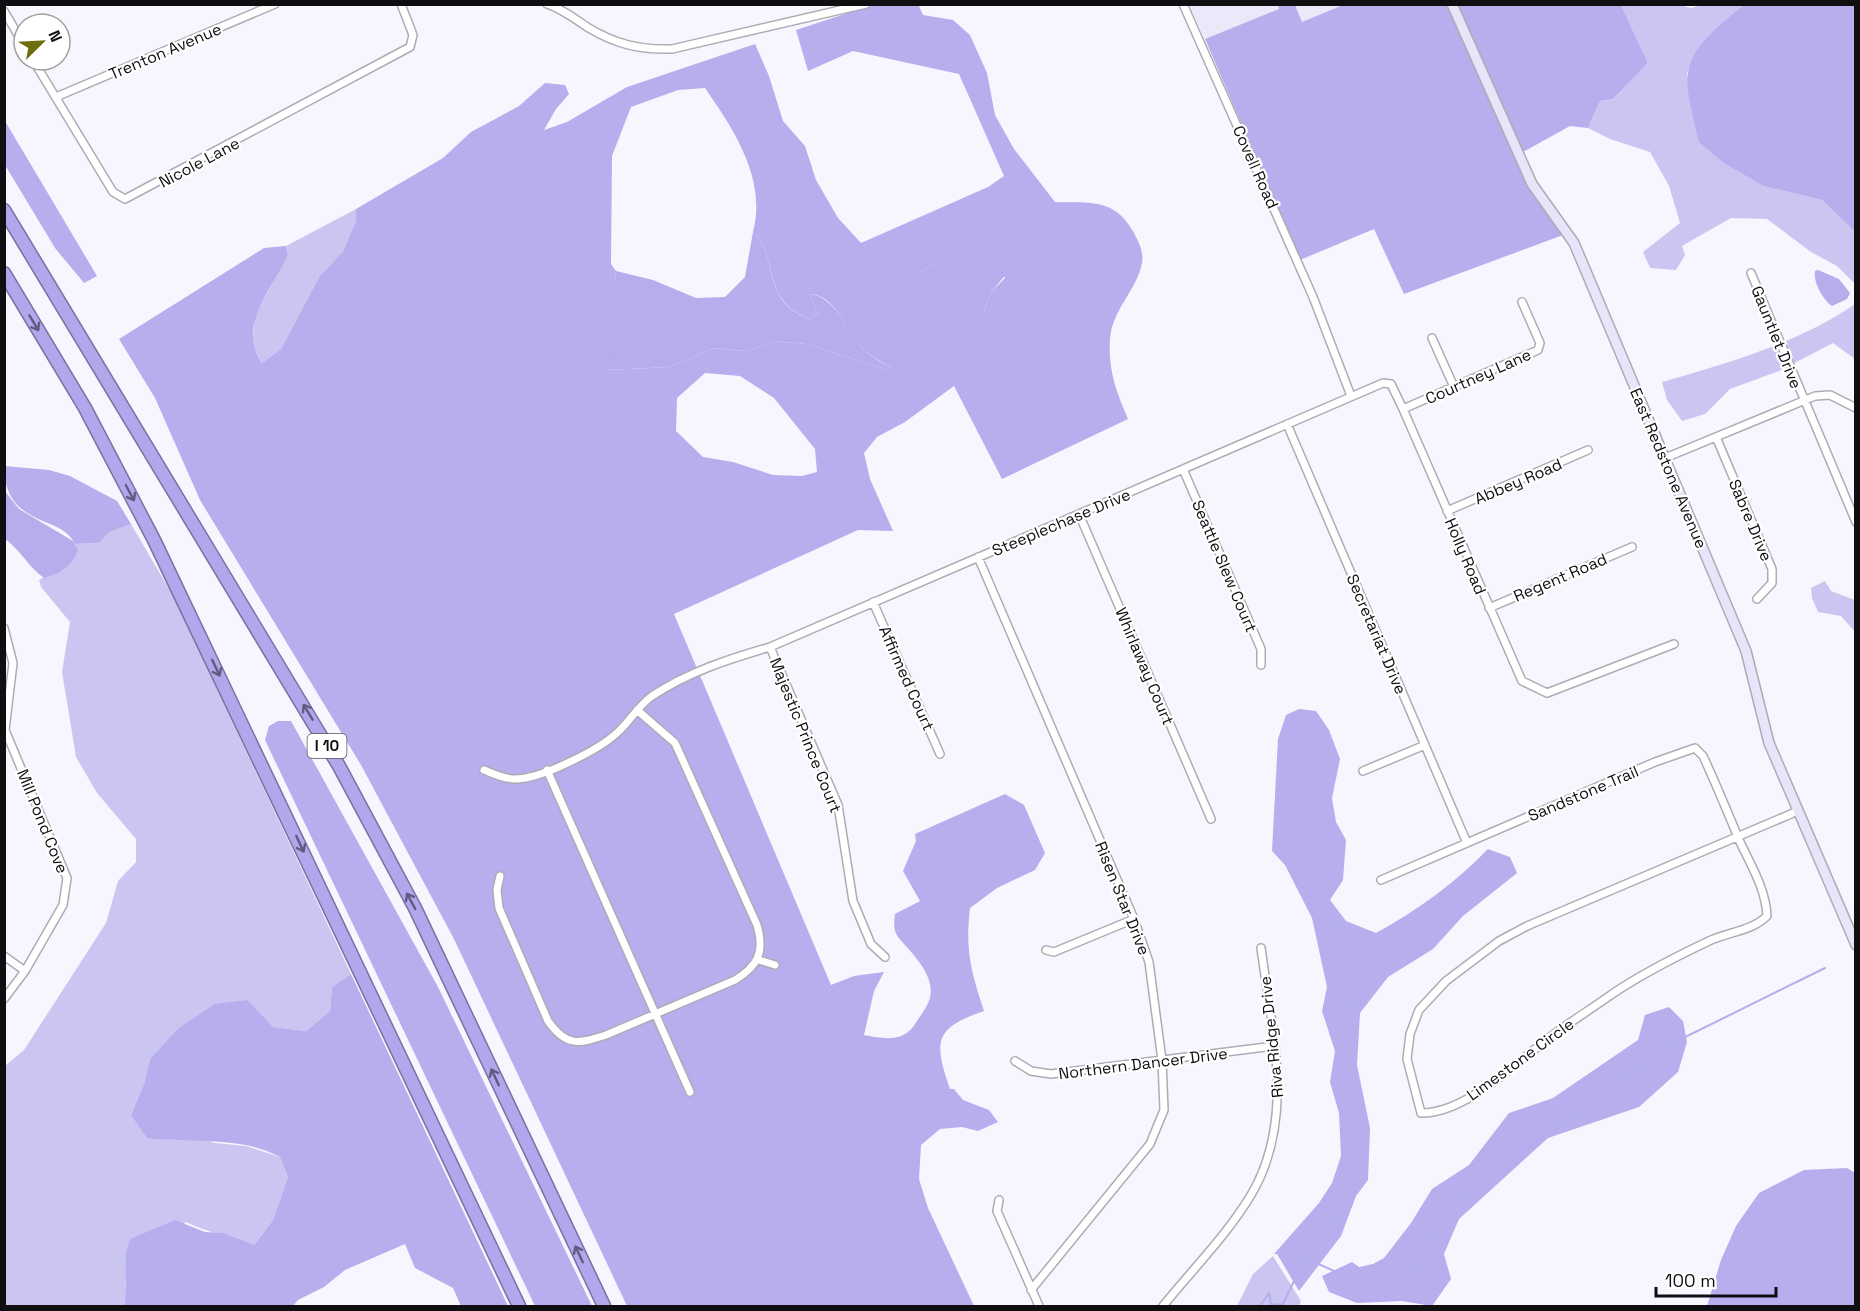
<svg xmlns="http://www.w3.org/2000/svg" width="1860" height="1311" font-family="'Space Grotesk',sans-serif">
	<rect width="100%" height="100%" fill="#f7f6fe"/>
	<path fill="#ebe9f9" d="M1189 5H1278L1280 9 1205 39Z
		M1295 5H1343L1302 22Z"/>
	<path fill="#cac6f1" d="M1621 5H1680L1691 8 1702 5H1744L1712 33 1693 60 1687 73 1692 107 1725 164 1763 186 1822 200 1855 232V284L1837 266 1811 252 1767 219 1731 218 1682 246 1685 255 1676 270 1650 268 1643 252 1680 223 1669 186 1650 152 1610 139 1588 128 1600 101 1613 99 1648 63Z
		M356 209V221L343 251 319 277 281 349 262 363 252 345 255 315 288 255 286 246Z
		M1855 304V359L1833 343 1779 371 1730 389 1705 414 1682 421 1667 400 1662 382C1725 364 1801 342 1855 304Z
		M131 524 172 594 351 974 332 987 330 1011 306 1031 273 1027 248 1000 150 1059 144 1084 131 1115 215 1143 246 1146 280 1157 288 1177 273 1220 253 1246C231 1236 208 1233 186 1222L125 1279V1306H5V1066L24 1050 106 923 118 881 136 862V839L97 793 76 757 62 672 70 622 41 587 39 580 71 560 75 544 99 543 110 532Z
		M1825 581 1831 591 1855 600V632L1841 616 1818 612 1812 598 1811 588Z
		M1273 1256 1301 1301 1299 1306H1237L1253 1274Z"/>
	<path fill="#b6aeed" fill-rule="evenodd" d="M918 4 923 15 953 20 970 35 987 73 995 115 1014 149 1055 202C1091 203 1115 198 1134 233 1139 242 1144 253 1142 263 1137 290 1112 310 1110 339 1108 370 1116 391 1128 419L1002 479 954 386 905 422 877 437 864 453 870 479 893 531 858 530 674 614 831 985 854 976 884 972 874 991 864 1035C886 1039 905 1043 917 1021 921 1015 926 1008 929 1001 938 976 911 953 898 937 893 930 894 922 895 914L920 901 903 871 916 841 915 834 1005 794 1024 805 1045 853 1035 870 997 888 970 908C965 950 971 972 984 1011 935 1028 933 1040 950 1089H954L963 1100 989 1110 998 1122 978 1131 962 1127 940 1129 921 1145 919 1179 928 1208 974 1306H627L454 939 361 765 200 500 155 398 119 339 264 248 286 246 288 255C272 290 236 326 262 363L281 349 319 277 343 251 356 221V209L443 158 471 132 519 106 545 83 565 85 569 94 556 109 544 130 567 122 627 87 755 44 769 76 783 121 805 146 816 180 838 218 861 243 988 187 1004 176 959 74 853 51 808 71 796 30 872 5ZM705 88C734 130 767 179 753 232 780 259 760 301 810 319L818 314 810 294C838 296 843 330 861 347 870 357 886 363 896 372L806 344 774 341 747 351 714 348 670 367 608 370 616 271 611 264 612 156 631 107 678 90ZM989 240 1005 278 992 291 984 310 997 351 920 272ZM705 373 740 376 774 398 815 449 817 472 802 476 773 475 733 462 703 457 676 431 677 398Z
		M1278 5H1295L1302 22 1343 5H1447L1528 187 1563 235 1404 294 1374 229 1300 260 1205 39 1279 9Z
		M1457 5H1621L1648 63 1613 99 1600 101 1588 128 1570 126 1523 152Z
		M1744 5H1855V232L1822 200 1763 186 1725 164 1699 142C1695 124 1685 91 1688 73 1692 44 1724 22 1744 5Z
		M5 121 97 276 84 283 55 248 5 165Z
		M4 466 49 470 70 476 117 501 131 524 110 532 99 543 75 544C62 514 5 529 4 466Z
		M1299 709 1316 711 1329 730 1340 759 1332 798 1336 822 1346 840 1343 880 1330 900 1346 921 1376 933C1418 910 1455 883 1488 849L1510 857 1517 873 1463 916 1433 949 1388 977 1360 1013 1357 1065 1370 1128 1368 1180 1356 1196 1341 1236 1299 1291 1277 1254H1274L1319 1203 1332 1183 1341 1156 1339 1113 1330 1082 1335 1051 1322 1011 1327 987 1312 918 1285 865 1272 851 1278 739 1286 715Z
		M278 721H291L438 987 592 1306H535L265 740 269 726Z
		M351 974 508 1306H461L453 1288 415 1268 405 1244 345 1270 324 1287 298 1300 293 1306H125L126 1253 130 1239 175 1220 205 1232 223 1233 254 1245 273 1220 288 1177 280 1157C243 1136 189 1143 147 1138L131 1115 144 1084 150 1059 179 1028 215 1004 248 1000 273 1027 306 1031 330 1011 332 987Z
		M1669 1007 1683 1021 1687 1042 1678 1072 1639 1107 1548 1138 1459 1219 1444 1254 1451 1279 1432 1306 1402 1301 1357 1303 1329 1292 1322 1276 1352 1262 1359 1267 1373 1264 1384 1258 1411 1223 1432 1189 1469 1165 1509 1113 1553 1098 1638 1040 1645 1015Z
		M1847 1168 1855 1173V1306H1707L1721 1260 1736 1226 1759 1193 1804 1170Z"/>
	<path fill="#b5adec" d="M753 232C780 259 760 302 810 319L818 314 810 294C837 298 843 327 860 346 870 357 887 365 899 373L806 344 774 341 747 351 714 348 670 367 607 370 616 271 653 280 696 298 725 297 745 277Z
		M989 239 1007 251 1013 266 992 291 984 310C987 320 997 341 997 350 997 367 980 379 966 382L920 272Z
		M1818 270 1839 279 1850 293 1847 299 1832 306C1823 300 1813 282 1815 271Z
		M4 490 19 509 73 541 78 550C71 567 61 573 44 578 28 567 21 550 5 539Z"/>
	<g fill="none" stroke-linecap="round" stroke-linejoin="round">
		<path stroke="#b5adec" stroke-width="2" d="M1305 1258 1342 1205 1354 1151 1345 1101V1026L1351 964 1314 895 1292 822 1314 757
			M1260 1306 1269 1293 1271 1305 1283 1304 1305 1258 1361 1283 1421 1276 1411 1259 1437 1216 1669 1045 1825 968"/>
		<g stroke="#adacb4" stroke-width="10">
			<path id="street" d="M547 4C562 9 574 18 587 27 615 44 639 50 672 49L866 4
				M1183 4 1313 297 1351 396
				M4 11 24 45
				M33 60 113 192 125 199 410 47 413 35 401 4
				M56 97 275 4
				M1751 273 1856 522
				M1432 338 1454 387
				M1403 409 1538 350 1540 343 1522 302
				M1287 424 1467 843
				M1716 437 1772 569V583L1757 599
				M1665 458 1815 396 1830 395 1856 408
				M1183 469 1261 649V665
				M1447 511 1588 450
				M1079 514 1211 819
				M978 557 1134 919 1149 962 1162 1060 1164 1110 1150 1144 1031 1290
				M873 602 940 754
				M1489 608 1632 547
				M4 628 13 663 5 730 67 878 63 905 25 971 4 999
				M770 647 838 805 853 901 871 944 885 957
				M484 770C494 774 504 779 515 779 541 779 599 750 618 732 630 721 638 706 652 696 688 672 729 659 770 647L1383 383 1391 384 1403 409 1522 681 1547 693 1674 644
				M547 770 690 1092
				M1363 771 1425 745
				M500 876 497 890 499 908 548 1021C566 1047 579 1044 606 1035L735 980C758 966 765 952 757 925L675 743 637 710
				M1381 880 1655 762 1695 748 1703 756C1716 784 1728 813 1740 842 1751 865 1766 890 1767 916 1752 931 1728 932 1709 941 1673 958 1637 976 1605 999 1585 1013 1564 1026 1545 1041 1513 1066 1463 1114 1421 1113L1407 1059 1410 1034 1419 1010 1446 981 1499 941 1527 926 1791 814 1798 810
				M1046 950 1054 952 1134 919
				M4 956 25 971
				M759 960 775 965
				M1015 1061 1031 1071 1051 1074 1274 1046
				M999 1200 997 1211 1039 1306
				M1163 1306C1192 1270 1227 1235 1251 1195 1296 1119 1272 1030 1261 948"/>
		</g>
		<g stroke="#adacb4" stroke-width="12">
			<path id="secondary" d="M1452 4 1532 184 1574 243 1746 651 1769 743 1856 945"/>
		</g>
		<g stroke="#7872a0" stroke-width="15">
			<path id="highway" d="M4 210 339 766 415 908 604 1306
				M4 273 85 408 154 540 519 1306"/>
		</g>
		<use href="#street" stroke="#fff" stroke-width="7"/>
		<use href="#secondary" stroke="#e7e5f9" stroke-width="9"/>
		<use href="#highway" stroke="#b0a7ec" stroke-width="12"/>
	</g>
	<defs><path id="oneway-shaft" d="M-6 0H5M1.5-3L5.5 0L1.5 3" fill="none" stroke-width="1.6" stroke-linecap="round" stroke-linejoin="round" transform="scale(1.5)"/></defs>
	<g stroke="#605b7f">
		<use href="#oneway-shaft" transform="translate(34 323) rotate(59)"/>
		<use href="#oneway-shaft" transform="translate(130 493) rotate(62)"/>
		<use href="#oneway-shaft" transform="translate(216 668) rotate(65)"/>
		<use href="#oneway-shaft" transform="translate(308 712) rotate(-121)"/>
		<use href="#oneway-shaft" transform="translate(300 844) rotate(65)"/>
		<use href="#oneway-shaft" transform="translate(411 901) rotate(-118)"/>
		<use href="#oneway-shaft" transform="translate(495 1077) rotate(-115)"/>
		<use href="#oneway-shaft" transform="translate(579 1254) rotate(-115)"/>
	</g>
	<g text-anchor="middle" stroke-width="4.5" stroke-linejoin="round" paint-order="stroke">
		<rect fill="#fff" stroke="#575759" stroke-width="1.5" x="307.5" y="734" width="39" height="24" rx="4.5"/>
		<g font-size="15" font-weight="bold" fill="#0f0f12">
			<text x="327" y="751">I 10</text>
		</g>
		<g font-size="16" fill="#0f0f12" stroke="#fff">
			<text transform="translate(165 51) rotate(-23)" y="6">Trenton Avenue</text>
			<text transform="translate(199 162) rotate(-28)" y="6">Nicole Lane</text>
			<text transform="translate(1256 167) rotate(66)" y="6">Covell Road</text>
			<text transform="translate(1777 337) rotate(68)" y="6">Gauntlet Drive</text>
			<text transform="translate(1478 376) rotate(-24)" y="6">Courtney Lane</text>
			<text transform="translate(1669 468) rotate(67)" y="6">East Redstone Avenue</text>
			<text transform="translate(1518 481) rotate(-23)" y="6">Abbey Road</text>
			<text transform="translate(1751 520) rotate(67)" y="6">Sabre Drive</text>
			<text transform="translate(1061 522) rotate(-23)" y="6">Steeplechase Drive</text>
			<text transform="translate(1466 556) rotate(67)" y="6">Holly Road</text>
			<text transform="translate(1225 566) rotate(67)" y="6">Seattle Slew Court</text>
			<text transform="translate(1560 577) rotate(-23)" y="6">Regent Road</text>
			<text transform="translate(1377 634) rotate(67)" y="6">Secretariat Drive</text>
			<text transform="translate(1145 666) rotate(67)" y="6">Whirlaway Court</text>
			<text transform="translate(907 678) rotate(66)" y="6">Affirmed Court</text>
			<text transform="translate(806 735) rotate(68)" y="6">Majestic Prince Court</text>
			<text transform="translate(1583 793) rotate(-23)" y="6">Sandstone Trail</text>
			<text transform="translate(43 821) rotate(68)" y="6">Mill Pond Cove</text>
			<text transform="translate(1123 898) rotate(68)" y="6">Risen Star Drive</text>
			<text transform="translate(1271 1037) rotate(-96)" y="6">Riva Ridge Drive</text>
			<text transform="translate(1520 1059) rotate(-36)" y="6">Limestone Circle</text>
			<text transform="translate(1143 1063) rotate(-7)" y="6">Northern Dancer Drive</text>
		</g>
	</g>
	<rect width="1860" height="1311" fill="none" stroke="#0f0f12" stroke-width="12"/>
	<g transform="translate(42 42) rotate(66)"><circle r="28" fill="#ffffff" stroke="#9f9fa0" stroke-width="1.5"/>
	<path d="M0-4.5L10 22L0 15L-10 22Z" fill="#6d6d0f"/>
	<text y="-9" font-size="16" font-weight="bold" text-anchor="middle" fill="#0f0f12">N</text>
	</g>
	<path d="M1656 1287v9h120v-9" fill="none" stroke="#0f0f12" stroke-width="3"/>
	<text x="1665" y="1287" font-size="18" fill="#0f0f12" stroke="#ffffff" stroke-width="4.5" paint-order="stroke">100 m</text>
</svg>
